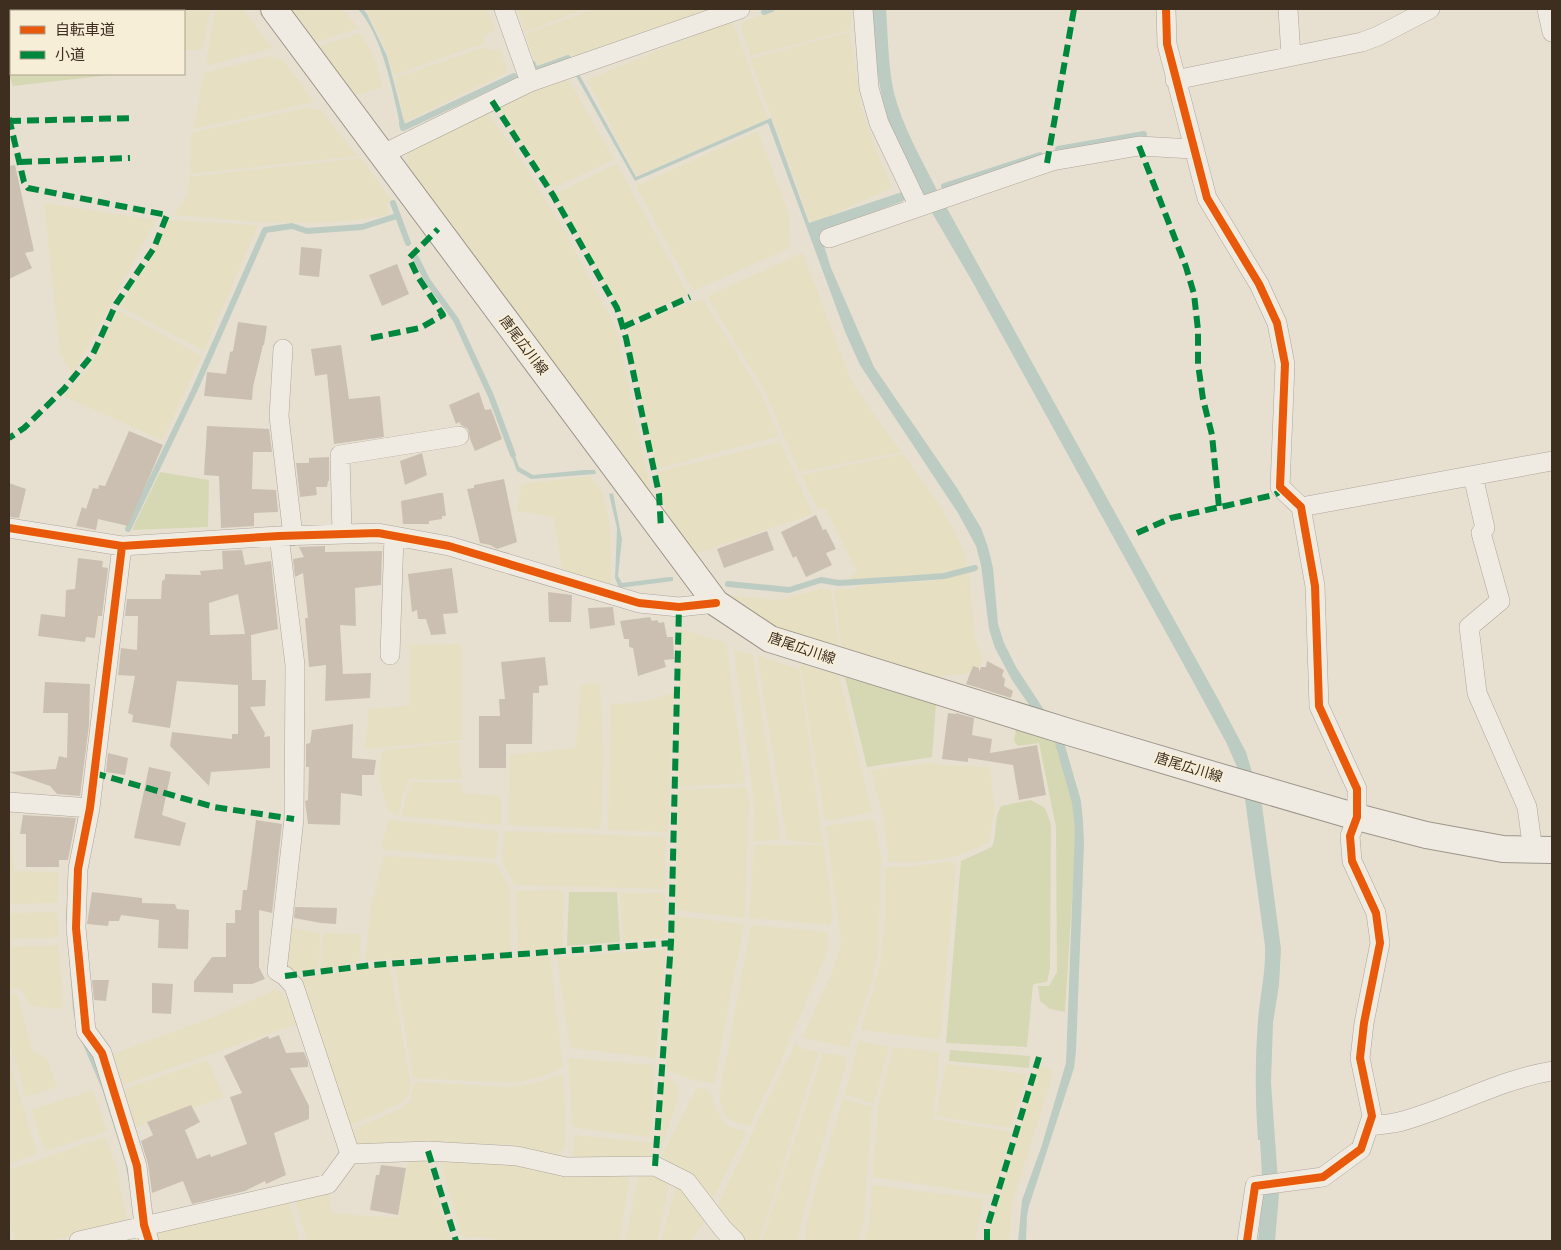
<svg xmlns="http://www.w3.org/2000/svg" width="1561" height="1250" font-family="'Times New Roman','Noto Sans JP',serif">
	<rect width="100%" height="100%" fill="#e7e0d1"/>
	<path fill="#e6dfc2" d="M140 9H211L202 50H184V11H140Z
		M215 9H243L272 48 206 66Z
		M285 9H342L359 28 311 44Z
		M365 9H487L495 30 484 36 485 43 394 75 388 55 368 13Z
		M517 9H585L525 32Z
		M595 9H713L576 57 571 54 537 67 525 34Z
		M779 9H850L851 30 750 56 740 23Z
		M732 20 768 119 636 176 587 80Z
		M850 32 861 106 877 152 892 188 815 222 809 218 750 59Z
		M361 33 376 61 382 87 351 97 314 48Z
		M485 47 493 51 500 49 508 72 405 122 395 78Z
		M272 56 274 60 282 58 314 102 193 129 204 73Z
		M569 80 614 159 552 189 499 108 533 91Z
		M310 107 312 110 320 109 357 156 190 174 191 133Z
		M487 112 517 153 564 229 617 330 653 501 408 173 407 154 411 150Z
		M758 131 789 214 790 248 693 291 636 186Z
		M361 158 392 201 386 203 390 215 357 220 315 223 260 222 174 215 188 194 189 177Z
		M617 164 688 294 625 323 619 308 555 194Z
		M44 203 156 220 73 374 60 354Z
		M168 220 258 225 204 351 120 306 149 261Z
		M803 253 851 380 878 420 902 452 799 472 765 391 707 296Z
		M703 299 761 393 779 436 656 469 627 330 667 311Z
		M118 310 202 356 162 440 63 396 88 370Z
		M780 442 813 514 695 554 667 517 657 472Z
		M903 454 939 504 954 530 965 553 968 566 927 577 850 581 851 575 857 572 825 508 818 509 801 475Z
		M590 476 603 492 610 526 611 585 563 575 554 517 516 511 522 484Z
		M969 572 975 637 984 661 973 673 941 676 924 683 843 657 834 589H850L864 585 932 581Z
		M820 589 831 590 840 655 765 622 740 606 728 595 778 600Z
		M680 629 726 643 745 783 676 787Z
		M462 644V740L365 749 369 709 410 706 409 645Z
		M734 650 753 655 781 840 753 841 755 810Z
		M757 655 799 669 823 844 787 840Z
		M800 664 839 675 872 812 831 820 824 818Z
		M600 683 604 755 601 829 508 825 510 755 576 748 581 685Z
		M674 693 668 832 608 830 611 704 643 702Z
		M460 742 461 779H409L403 794 398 816 387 808 380 782 381 753 387 750Z
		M931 763 945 765 990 767 995 809 989 842 980 847 953 857 917 862H889L883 815 870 770Z
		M411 782 461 783 463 793 501 796V825L402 816 406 796Z
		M746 787 749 803 745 918 675 910 678 790Z
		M9 814 14 871 59 872 57 903 9 904Z
		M874 819 881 857 878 953 873 979 849 1047 802 1038 833 970 841 943 826 826Z
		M389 820 498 831 496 859 381 849Z
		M504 831 666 837 665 889 515 885 502 861Z
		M754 845H824L833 914 830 925 749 918Z
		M384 856 496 863 510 889 511 952 365 961 371 907Z
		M953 861 956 865 940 1039 861 1030 881 961 885 914V867H908Z
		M564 890 562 948 518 951 515 891Z
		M620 893H665L666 938 623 942Z
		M57 912 59 937 9 939V913Z
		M674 916 744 924 714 1084 690 1079 666 1070Z
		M751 925 827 932 828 945 825 958 775 1074 750 1126 731 1121 724 1114 720 1101 721 1087Z
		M286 926 320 934 319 968 287 973Z
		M323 933 361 934 359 962 321 970Z
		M59 945 63 1009 29 1006 21 988 9 989V947Z
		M666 949 656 1058 570 1048 557 957Z
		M550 955 563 1067 547 1075 516 1083 413 1078 395 967Z
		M390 966 411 1085 408 1097 401 1103 349 1126 301 982 302 979 318 975Z
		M276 989 283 993 292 1008 297 1024 117 1087 112 1054 214 1017Z
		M17 994 33 1051 47 1058 57 1087 26 1097 9 1041V995Z
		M859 1041 889 1047 874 1104 845 1094Z
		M795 1044 804 1049 819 1052 759 1241H739L714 1213Z
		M893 1047 940 1052 933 1119 1012 1132 994 1195 873 1177 878 1107Z
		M823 1053 843 1056 847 1059 844 1072 812 1179 797 1241H762Z
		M569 1058 654 1065 652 1137 575 1128 572 1123Z
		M208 1060 224 1097 130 1129 118 1091Z
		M9 1061 38 1154 9 1163Z
		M946 1064 1027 1074 1011 1128 936 1116Z
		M1038 1065 1054 1071 1013 1201 1009 1241H990L989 1232Z
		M563 1074 565 1110V1150L559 1152 558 1157 532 1153 512 1145 432 1142 355 1146 350 1131 402 1108 410 1101 415 1082 512 1087 535 1083Z
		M663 1076 678 1084 679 1097 659 1153Z
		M697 1088 710 1090 716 1108 723 1121 729 1127 747 1132 710 1204 690 1174 667 1161 662 1155Z
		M93 1090 107 1131 45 1151 31 1110Z
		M843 1098 872 1107 864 1220 858 1241H804L810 1208Z
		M574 1135 652 1143 651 1162 573 1164Z
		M105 1137 117 1167 127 1223 50 1241H15L9 1220V1170Z
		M409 1155H425L451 1241H307L295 1200 329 1193 331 1213 398 1218Z
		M439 1157 630 1173 620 1241H509L479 1237 463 1238Z
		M649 1176 667 1180 670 1183 657 1241H625L638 1177Z
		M677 1183 706 1220 691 1241H661Z
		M872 1185 984 1199 975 1241H864L869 1223Z
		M289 1203 300 1241H153L150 1232Z"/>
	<path fill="#d6d7b3" d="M11 67V74H119L13 86 9 75V68Z
		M160 472 209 480 208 527 132 530Z
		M845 677 936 704 932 757 867 767Z
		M1016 729 1057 741 1077 819 1065 1012 1050 1009 1040 1001 1038 986H1049L1057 972 1056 827 1039 743 1018 746 1014 741Z
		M1031 800 1045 808 1051 824 1050 968 1047 982 1033 984 1027 1047 946 1043 961 861 992 847C998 833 993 819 1001 806Z
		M569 892H617L620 942 567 946Z
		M950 1050 1030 1056 1029 1068 949 1061Z"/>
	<path fill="#bcccc2" d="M358 9H363L367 14 387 56 406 129H401C393 92 383 37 358 9Z
		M872 9H886C888 37 888 66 894 93 903 128 922 160 938 192L1218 699 1246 752 1262 805 1281 949 1279 985 1273 1023 1271 1083 1279 1195 1275 1241H1258L1263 1193 1260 1140H1258C1255 1099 1255 1060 1258 1020 1260 995 1266 971 1265 946L1244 792 1238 769 1226 742 1190 676 972 281 921 194 820 233 831 268 874 367 957 488 981 528 988 547 993 568 998 624 1004 643 1016 667 1063 739 1081 801 1083 821 1084 844 1076 1051 1074 1068 1029 1206 1027 1216 1026 1241H1018L1022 1200 1041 1148 1066 1063 1075 828 1072 803 1055 743 1012 680 995 648 989 629 981 565 976 546 958 513 860 365 846 334 768 123 635 181 576 76 579 74 636 177 771 118 809 223 917 187 885 113 874 54Z
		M512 448 519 467 533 475 584 470H595L596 474 531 479 517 471 509 449Z
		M613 493 622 539 618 576 622 583 669 577H673V581L619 588 615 578 617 528 609 494Z
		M78 818 81 819 80 1028 104 1083 128 1162 133 1203 125 1162 102 1089 78 1033 73 1010 66 916 69 871Z"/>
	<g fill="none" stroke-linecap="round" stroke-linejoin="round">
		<path stroke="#bcccc2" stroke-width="6" d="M764 12 772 9
			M533 64 535 70 568 58
			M402 124 403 128 514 76
			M1058 149 1144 134
			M944 186 1040 155
			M393 203 408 243
			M416 258 427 280 456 320 491 396 513 455
			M128 529 195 389 265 230 292 226 307 231 362 227 397 216
			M728 584 789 590 821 580 839 583 903 579 944 576 975 568"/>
	</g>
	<path fill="#cbbfb2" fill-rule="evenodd" d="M15 165 34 251 25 253 32 268 9 279V166Z
		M301 247 322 249 319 277 299 275Z
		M397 264 409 294 382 306 369 275Z
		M238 322 267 326 264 345H263L253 387 252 400 204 396 207 372 226 374 230 352 233 351Z
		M341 345 349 399 380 396 384 437 334 444 327 374 315 376 311 349Z
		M479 392 485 410 491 409 502 439 475 451 470 439 468 429 461 425 459 422 456 424 449 405Z
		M207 426 269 429 272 452H253L252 489 276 490 278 512 254 513V526L221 528 219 476 204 475Z
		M129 431 163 445 128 526 98 519 96 530 76 526 82 507 86 509 93 488 98 489 99 485 105 486Z
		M422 453 427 475 405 485 400 461Z
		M329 457V481H328L327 487H316L317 495 300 497 296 463H309V458Z
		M504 479 517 542 497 549 490 545 480 543 467 489 474 488V485Z
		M9 483 26 489 19 518 9 517Z
		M439 493H443L446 516H442V519L429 521V524H403L401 501Z
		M816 515 823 530 826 529 836 549 826 553 832 565 806 577 796 556 793 558 781 532Z
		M767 531 774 550 724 568 717 549Z
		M325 546V552L382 551 381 585 355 588 356 626 340 625 343 674 371 673 370 698 325 701 326 665 309 667 305 618H308L303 573 295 577 293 559 304 557 299 547Z
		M242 550 245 565 271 561 278 629 251 635 252 680H266L265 706 250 707 265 733 264 737 270 736V768L211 772 209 786 170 746 172 732 232 739V734H238V685L177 681 170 728 132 722 133 715 128 713 135 676 118 675 121 648 137 650 138 616H125L127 599H161L162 581 165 579V574L201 575 200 571 223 569 222 551ZM238 594 245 634 210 635 209 603Z
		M78 558 103 561 102 567 108 568 102 616H98L95 638 86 637 85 642 38 636 41 614 65 617 66 590 75 589Z
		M452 568 458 613 443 614 446 634 431 635 426 619H418L417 610 412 612 408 574Z
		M548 592 572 595 571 622H549Z
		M613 607 615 625 590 629 588 608Z
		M650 617 652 621 657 620 659 623 664 622 667 637H673L674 659 664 660 666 667 638 676 633 648 629 647V639H624L620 621Z
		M545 657 548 685 539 686V693H533L532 744H506V768H479V716H500L499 699H505L501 662Z
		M987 661 1004 670 1002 676 1005 679 1004 686 1013 691 1011 698 966 684 973 666 979 668V672L981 667H986Z
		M45 682 90 684 89 725 80 796 57 794 50 786 9 772 56 769 59 756 67 758 68 713H43Z
		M948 713 956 714V713L974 718 972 735 992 739 990 753 1037 745 1046 795 1019 800 1013 765 968 758V762L942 759Z
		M353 724 352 758 376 760 374 775H362V796L341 793 340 825 308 824 305 801 308 800 309 767H306V744L310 743 312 730Z
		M108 753 128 758 125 775 106 772Z
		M149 767 171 772 162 815 186 823 180 846 134 838Z
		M23 815 76 818 68 860H59V867H26V834H20Z
		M256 820 282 824 272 913 259 910V967L265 979 252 984H233V993L194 992V981L212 957H226V923H235V910H241L243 890H247Z
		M92 892 142 898V903L175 904 177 909 189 910 188 949 158 948 159 920 121 915 119 921H109L108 926 87 924Z
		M295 907 337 908 336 924 321 923 294 918Z
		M92 980H109L106 1001 94 1000Z
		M152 983 173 984 171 1014 152 1013Z
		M279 1035 286 1053 304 1052 308 1062V1067L290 1068 309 1106V1119L274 1133 286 1175 266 1184 265 1181 245 1191 192 1204 183 1181 152 1193 148 1164 141 1141 153 1135 147 1122 191 1105 200 1122 185 1130 197 1159 210 1154 211 1157 247 1144 230 1097 242 1093 224 1056 268 1036 269 1039Z
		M381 1165 406 1168 398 1215 370 1210 376 1175H379Z"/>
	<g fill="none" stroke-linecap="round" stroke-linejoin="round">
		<g stroke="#ada599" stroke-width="20">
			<path id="minor" d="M504 9 530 82
				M863 9 869 88 879 123 919 207
				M1166 9 1167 44 1207 198 1259 284 1277 323 1285 364 1280 487 1301 507 1315 586 1319 706 1357 789V817L1350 836 1352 861 1376 913 1380 943 1364 1023 1360 1058 1372 1116 1361 1149 1323 1177 1255 1186 1247 1241
				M1288 9 1291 56
				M1547 9 1552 32
				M1175 80 1362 42 1378 36 1430 9
				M383 154 530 82 740 9
				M829 238 1052 161 1139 146 1193 149
				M283 349 279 416 293 536
				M1473 476 1485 528 1481 533 1500 601 1469 627 1477 693 1527 807 1533 851
				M1301 507 1552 461
				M9 528 122 546 279 536 378 533 449 546 639 603 679 607 716 603
				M342 534 340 455 459 436
				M279 536 295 665 294 819 277 971 285 976 294 986 350 1154
				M122 546 90 808 78 869 76 928 86 1031 102 1053 137 1166 144 1225 149 1241
				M390 655 394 536
				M9 802 90 808
				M1369 1126C1378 1125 1389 1124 1399 1122 1451 1108 1498 1080 1552 1071
				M350 1154 428 1151 517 1156 566 1167 655 1166 687 1182 723 1229 735 1241
				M79 1241 328 1184 350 1154"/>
		</g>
		<g stroke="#9c958a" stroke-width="28">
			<path id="secondary" d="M274 9 716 603 770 639 1069 732 1227 779 1357 817 1426 835 1503 849 1552 850"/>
		</g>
		<use href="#minor" stroke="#efebe3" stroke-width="19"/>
		<use href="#secondary" stroke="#efebe3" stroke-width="26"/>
		<path stroke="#00873e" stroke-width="6" stroke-dasharray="12 6" stroke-linecap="butt" d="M492 101 553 195 617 308 626 338 659 494 661 529
			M9 118 24 182 28 188 167 215 154 248 116 304 93 354 64 389 24 428 9 438
			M9 121 135 118
			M1139 146 1186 267 1194 294 1198 330V364L1203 399 1212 435 1219 507
			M20 162 130 158
			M1047 163 1074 9
			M623 327 690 297
			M371 338 420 328 443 315 418 277 409 258 438 229
			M1137 533 1171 518 1274 495 1283 490
			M94 773 214 807 294 819
			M285 976 373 965 671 943
			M428 1151 456 1241
			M655 1166 671 943 679 607
			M987 1241V1228L1039 1057"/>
		<g stroke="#f7eed8" stroke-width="11">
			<path id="cycleway" d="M1166 9 1167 44 1207 198 1259 284 1277 323 1285 364 1280 487 1301 507 1315 586 1319 706 1357 789V817L1350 836 1352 861 1376 913 1380 943 1364 1023 1360 1058 1372 1116 1361 1149 1323 1177 1255 1186 1247 1241
				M9 528 122 546 279 536 378 533 449 546 639 603 679 607 716 603
				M122 546 90 808 78 869 76 928 86 1031 102 1053 137 1166 144 1225 149 1241"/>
		</g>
		<use href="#cycleway" stroke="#e8590c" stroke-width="8"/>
	</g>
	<g text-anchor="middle" stroke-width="4" stroke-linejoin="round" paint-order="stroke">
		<g font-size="14" fill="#3d2e20" stroke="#f7eed8">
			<text transform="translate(524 345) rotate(53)" y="5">唐尾広川線</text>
			<text transform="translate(802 648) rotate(19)" y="5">唐尾広川線</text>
			<text transform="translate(1189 767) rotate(17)" y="5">唐尾広川線</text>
		</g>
	</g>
	<rect width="1561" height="1250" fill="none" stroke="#3d2e20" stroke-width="20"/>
	<rect x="10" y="10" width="175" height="65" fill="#f7eed8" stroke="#ada18e"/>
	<rect x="20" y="26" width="25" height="8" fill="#e8590c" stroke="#ada18e"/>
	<text x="55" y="35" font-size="15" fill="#3d2e20">自転車道</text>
	<rect x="20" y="51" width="25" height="8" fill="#00873e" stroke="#ada18e"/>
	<text x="55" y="60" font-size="15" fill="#3d2e20">小道</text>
</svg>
